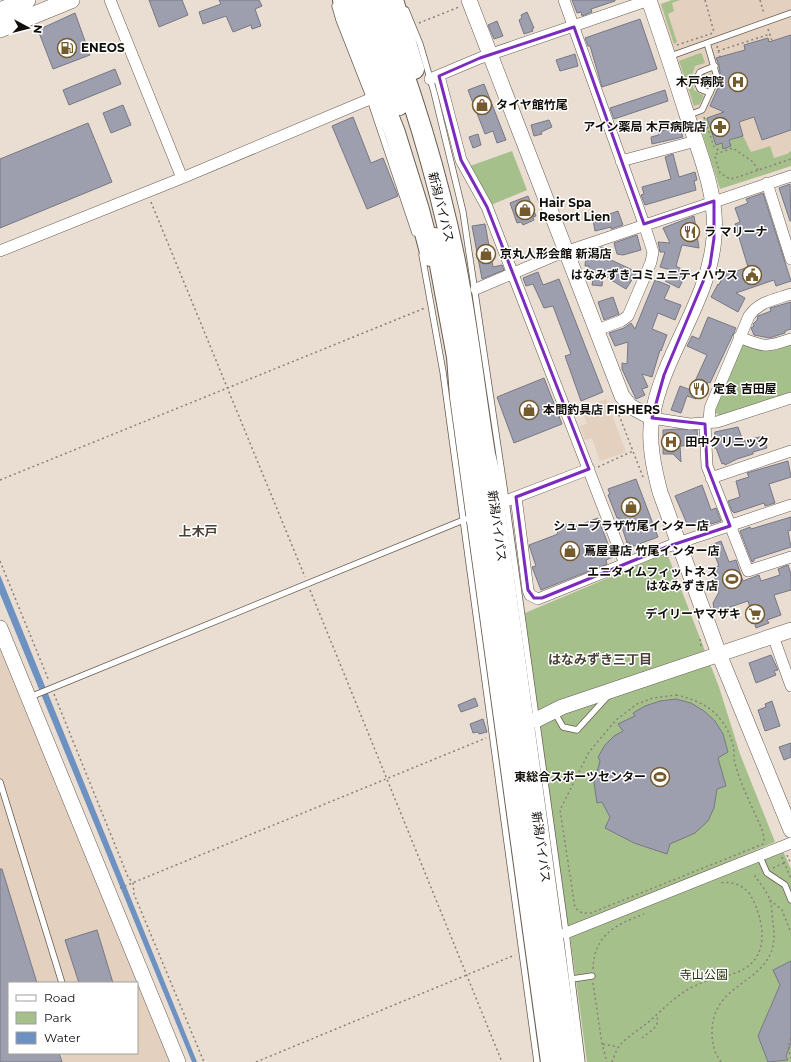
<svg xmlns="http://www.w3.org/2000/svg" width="791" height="1062" font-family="Montserrat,'Noto Sans JP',sans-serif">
	<rect width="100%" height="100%" fill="#eaddd1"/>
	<path fill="#e3d0bf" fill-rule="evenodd" d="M672 0H791V166L720 189 659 4Z
		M606 399 626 452 600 461 592 438 585 440 580 426 587 424 581 408Z
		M0 641 172 1062H0ZM9 983H137V1053H9Z"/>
	<path fill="#a6c08c" d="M672 0H680L672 3 674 11 668 14 677 42 674 44 661 4Z
		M700 53 702 54 705 63 695 66 691 79 694 90 704 96 700 104 694 106 679 61Z
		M699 80a6 6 0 1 1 12 0a6 6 0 1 1-12 0Z
		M707 118 716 145 743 136 751 152 770 146 774 158 787 154 791 151V166L720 189 699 123 700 121Z
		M512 151 527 190 491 205 470 166Z
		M739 337 762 346 791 339V398L725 420 710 408Z
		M667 553 719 687 740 754 775 842 572 927 568 925 525 613Z
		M782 849 791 869V1062H587L570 936Z"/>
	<path fill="#6d92c2" d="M0 575 197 1062H192L0 594Z"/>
	<path fill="#9e9fae" stroke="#777885" d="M149 0H182L188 15 159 27Z
		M219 0H259L262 6 255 9 261 26 252 29 251 25 233 32 226 16 203 24 199 12 221 4Z
		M572 0H615V1L591 9 592 12 582 16 581 12 577 13Z
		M527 12 534 28 532 29 533 31 524 34 519 20 522 18 521 15Z
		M75 13 90 55 53 69 38 30Z
		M640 19 657 69 602 87 590 46H588L585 38Z
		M497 21 503 36 494 39 488 25Z
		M791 35V130L762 140 754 117 739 122 743 136 729 140 731 146 723 149 722 143 716 145 707 118 724 112 710 106 721 81 719 65 716 58 745 50 744 45 768 38 769 42Z
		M575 54 578 66 560 71 556 60Z
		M115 69 121 84 69 105 63 90Z
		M484 84 506 140 497 143 493 131 485 134 468 90Z
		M665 90 668 101 614 119 610 108Z
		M123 105 131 125 111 133 103 113Z
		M353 117 371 163 383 158 398 196 367 209 332 126Z
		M549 120 552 127 541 132 542 134 534 136 531 125Z
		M88 123 112 182 0 228V159Z
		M679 126 683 137 652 144 651 137 659 135 658 132Z
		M478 134 481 145 473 148 469 137Z
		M673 154 679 177 695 172 697 180 694 181 696 190 645 205 641 195 644 194 642 187 671 179 665 157Z
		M790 184 791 221H790L779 188Z
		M763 193 791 281 776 286 774 280 736 293 745 298 738 312 711 297 718 284 719 285 725 271 729 274 748 267 735 224 740 222 735 208 748 203 746 199Z
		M528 196 536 216 533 217 534 220 523 225 521 222 517 223 510 203Z
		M618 211 623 225 611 229V227L595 231 593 220Z
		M694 216 699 248 682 245 676 266 687 272 679 288 665 281 671 270 660 267 665 252H660L658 242 670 243 663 228Z
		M485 224 493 267 502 265 504 270 482 279 472 226Z
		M637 235 641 250 623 255 617 254 614 243Z
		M602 247 611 254 609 259 637 272 626 289 603 275 602 286 592 285 593 280 589 279 590 273H588L589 266H585L586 254 592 255 596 249Z
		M538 272 543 285 559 279 603 392 581 401 565 356 571 354 553 306 544 308 533 284 526 286 523 278Z
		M655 280 670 286 664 299 681 305 675 320 658 313 652 329 667 335 661 351 660 350 652 377 642 374 648 387 642 389 645 395 636 399 622 369V363L627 364 628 342 615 346 609 333 624 328 631 323 635 329Z
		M613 297 619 314 604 320 598 302Z
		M791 302V329L785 331V333L769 338 754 335 751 328 754 326 753 324 757 320 758 316 771 311 770 308Z
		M708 317 736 328 710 383 708 382 705 389 694 391 696 399 687 396 681 413 671 410 680 386 691 390 707 355 687 346 692 336 699 339Z
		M544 378 562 424 514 443 497 397Z
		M738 427 743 441 764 436 767 448 753 452V454L737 459 725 465 724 463 722 464 716 448H714L713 441 715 432Z
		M679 429 697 430 698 445 680 446 681 462 673 454H663V430Z
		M788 461 791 477 769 484 775 503 765 506 764 503 734 513 732 511 728 501 740 497 736 481 749 477 747 473Z
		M636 479 658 537 631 547 629 542 627 543 619 518H617L608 495 610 494 608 489Z
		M702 485 711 510 716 508 721 521 711 524 709 520 707 521 706 519 688 526 675 496Z
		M791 517V530L788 531 791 547 754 559V561L752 562 740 531 750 527 751 529Z
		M598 518 613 557 606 560 607 564 541 590 532 567 536 566 529 545 558 534 556 528 572 522 574 527Z
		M721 541 729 562 736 560 743 581 759 575 761 581 780 575 778 569 788 565 791 574V590L774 595 781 615 767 620 769 623 756 628 748 601 721 610 714 609 713 603 719 592 712 568 719 566 711 545Z
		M771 655 778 670 774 671 776 675 756 683 749 663Z
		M475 698 478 706 461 712 458 705Z
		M676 699 691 703 704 711 715 721 723 734 728 752 718 758 726 786 717 789 714 808 708 821 695 833 670 844 667 854 634 843 605 828 610 817 602 802 597 803 594 783 600 761 598 757 605 745 614 736 623 731 618 724 635 716 633 713 645 706 660 701Z
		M772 701 780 726 765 731 758 710 766 707 765 704Z
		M483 719 487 732 479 734 478 732 473 733 470 724Z
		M791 743V757L784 760 779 747Z
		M0 869H2L37 983H9V1053H59L62 1062H0Z
		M97 930 113 983H79L65 940Z
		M791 961V1044L786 1056 788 1060 768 1062 758 1036 780 985 773 970Z"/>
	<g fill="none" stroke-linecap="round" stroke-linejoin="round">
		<g stroke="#675c52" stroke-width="7">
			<path id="lane" d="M335 6 339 20 370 99 415 233
				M406 10 420 44 434 92 463 212 506 501 566 933 582 1062
				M707 43 791 13
				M668 57 707 43 717 77 702 110 689 115
				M710 93 700 89 696 80 700 72 715 66
				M422 255 443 372 537 1062
				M30 697 466 519
				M555 713 563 727 577 730 607 697
				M0 782 62 983
				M759 855 767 873 785 885 791 900
				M572 979 592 976"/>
		</g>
		<g stroke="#675c52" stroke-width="12">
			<path id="street" d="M110 0 182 178
				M564 0 644 224 653 252 651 262 628 316 621 321 597 330
				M439 76 461 160 487 207 625 564
				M430 79 480 58 649 0
				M621 161 696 141
				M767 183 791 259
				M0 251 182 178 370 99
				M476 289 556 255 791 176
				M739 337C764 347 765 348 791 339
				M652 418 690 424 717 422 791 398
				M709 422 710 408 749 316C760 301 774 300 791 294
				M705 424 707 466 748 571 791 557
				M711 478 791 451
				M516 497 528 590 530 595 538 599 669 546 791 505
				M506 501 589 469
				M773 636 791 686
				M566 933 791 843"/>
		</g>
		<g stroke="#675c52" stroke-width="16">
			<path id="secondary" d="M469 0 622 396 630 406 652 418
				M649 0C662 38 675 77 687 115 700 154 718 196 714 238 709 302 662 355 652 418 648 442 654 469 660 492L719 654 791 830
				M0 628 178 1062
				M536 720 562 707 791 630"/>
		</g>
		<g stroke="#675c52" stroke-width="18">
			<path id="primary" d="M0 11 27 0
				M0 29 71 0"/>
		</g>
		<g stroke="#675c52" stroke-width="22">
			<path id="highway" d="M343 0 395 133 419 210 431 256
				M361 0 399 105
				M376 0C409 81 439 179 456 266 468 328 475 391 485 454L490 475 570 1062
				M393 0 414 69
				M435 238 457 357 460 397 551 1062"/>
		</g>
		<path stroke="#898078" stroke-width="1.5" stroke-dasharray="2 3" stroke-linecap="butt" d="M705 0 714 32
			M760 0 764 14
			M419 23 459 7
			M768 29 772 41
			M677 45 713 33
			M717 46 720 57
			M718 51 770 34
			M704 117 714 147 721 152
			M758 170 753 162 733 148 716 154 715 157 720 173 730 179 735 178 791 159
			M151 202 305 577
			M617 410 643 477
			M598 467 633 451
			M0 480 425 308
			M0 561 49 681
			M310 590 502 1062
			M700 639 701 647
			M54 694 128 877 133 883 134 894 204 1062
			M676 695C705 701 725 715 733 745 735 751 733 758 735 763 741 787 754 810 763 832L764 841 763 844 591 913H582L575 908 560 810 589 752 616 720 637 704 653 698Z
			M787 855 791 864
			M782 857 791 879
			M773 868 784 863
			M120 888 486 738
			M770 900 782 910 791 933
			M593 969C594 935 615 925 644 914
			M593 983 602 1044 607 1062
			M642 1038C649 1032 662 1026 656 1015
			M791 1038 788 1046 791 1059
			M603 1044 618 1047
			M256 1062 515 955
			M612 1062C614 1057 616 1050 620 1045 627 1037 637 1031 646 1024 664 1009 677 993 699 984 712 978 727 977 740 971 771 957 764 921 751 896 744 885 732 881 720 883
			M721 1062C714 1052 712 1043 712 1031 713 976 783 985 773 924 772 916 772 907 770 900 767 892 760 883 755 876L759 874"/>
		<use href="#lane" stroke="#fff" stroke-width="5.5"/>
		<use href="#street" stroke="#fff" stroke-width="11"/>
		<use href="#secondary" stroke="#fff" stroke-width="15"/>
		<use href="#primary" stroke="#fff" stroke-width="17"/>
		<use href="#highway" stroke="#fff" stroke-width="20"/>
	</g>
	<path fill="none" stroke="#7b2cbf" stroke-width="3" stroke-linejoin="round" d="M574 27 644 224 714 201V238L710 265 664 375 652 418 705 424 707 466 730 526 669 546 542 598H534L528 590 516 497 589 469 487 207 461 160 439 76 480 58Z"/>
	<defs>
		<g id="fuel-ring" transform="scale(1)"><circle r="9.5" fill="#fff" stroke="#745a2c" stroke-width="1.5"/><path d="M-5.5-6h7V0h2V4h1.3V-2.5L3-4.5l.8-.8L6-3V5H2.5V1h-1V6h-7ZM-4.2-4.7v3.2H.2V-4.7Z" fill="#745a2c"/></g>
		<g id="hospital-ring" transform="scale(1)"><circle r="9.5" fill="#fff" stroke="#745a2c" stroke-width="1.5"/><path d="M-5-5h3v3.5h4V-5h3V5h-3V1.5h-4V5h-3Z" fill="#745a2c"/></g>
		<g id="shop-ring" transform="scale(1)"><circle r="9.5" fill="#fff" stroke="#745a2c" stroke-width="1.5"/><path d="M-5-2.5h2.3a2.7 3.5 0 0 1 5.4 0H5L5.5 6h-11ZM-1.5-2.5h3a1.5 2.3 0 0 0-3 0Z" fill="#745a2c"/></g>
		<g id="pharmacy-ring" transform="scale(1)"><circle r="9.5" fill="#fff" stroke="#745a2c" stroke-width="1.5"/><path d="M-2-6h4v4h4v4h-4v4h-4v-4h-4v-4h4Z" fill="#745a2c"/></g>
		<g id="restaurant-ring" transform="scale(1)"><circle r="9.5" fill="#fff" stroke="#745a2c" stroke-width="1.5"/><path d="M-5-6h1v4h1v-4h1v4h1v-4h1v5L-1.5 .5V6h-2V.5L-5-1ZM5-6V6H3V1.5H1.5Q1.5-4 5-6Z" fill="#745a2c"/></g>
		<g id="civic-ring" transform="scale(1)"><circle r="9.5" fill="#fff" stroke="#745a2c" stroke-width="1.5"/><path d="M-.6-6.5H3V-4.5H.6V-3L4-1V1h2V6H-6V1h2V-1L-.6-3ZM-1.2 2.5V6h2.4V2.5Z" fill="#745a2c"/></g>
		<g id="stadium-ring" transform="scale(1)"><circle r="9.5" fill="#fff" stroke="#745a2c" stroke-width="1.5"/><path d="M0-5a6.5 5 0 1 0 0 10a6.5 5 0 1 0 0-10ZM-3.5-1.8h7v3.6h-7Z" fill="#745a2c"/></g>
		<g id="supermarket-ring" transform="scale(1)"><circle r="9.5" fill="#fff" stroke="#745a2c" stroke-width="1.5"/><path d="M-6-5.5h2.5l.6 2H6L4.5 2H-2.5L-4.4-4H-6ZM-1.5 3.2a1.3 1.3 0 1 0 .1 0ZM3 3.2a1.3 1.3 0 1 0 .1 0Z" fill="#745a2c"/></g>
	</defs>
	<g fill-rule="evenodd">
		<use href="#fuel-ring" x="67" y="48"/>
		<use href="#hospital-ring" x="738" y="82"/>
		<use href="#shop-ring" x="482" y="105"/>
		<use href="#pharmacy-ring" x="720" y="127"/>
		<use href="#shop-ring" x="525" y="210"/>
		<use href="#restaurant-ring" x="690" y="232"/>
		<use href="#shop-ring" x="486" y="254"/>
		<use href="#civic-ring" x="752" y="275"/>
		<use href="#restaurant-ring" x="699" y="389"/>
		<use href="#shop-ring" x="529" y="410"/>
		<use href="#hospital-ring" x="671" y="442"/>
		<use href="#shop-ring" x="631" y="507"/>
		<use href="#shop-ring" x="570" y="551"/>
		<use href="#stadium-ring" x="732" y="579"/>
		<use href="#supermarket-ring" x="755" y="614"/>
		<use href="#stadium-ring" x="660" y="777"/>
	</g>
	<g text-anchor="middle" stroke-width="3" stroke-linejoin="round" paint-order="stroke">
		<g font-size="12" font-weight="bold" fill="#120e0a" stroke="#fff" text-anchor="start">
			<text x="81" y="52">ENEOS</text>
			<text x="724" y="86" text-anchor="end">木戸病院</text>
			<text x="496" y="109">タイヤ館竹尾</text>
			<text x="706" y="131" text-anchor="end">アイン薬局 木戸病院店</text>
			<text x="539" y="207">Hair Spa<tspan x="539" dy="14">Resort Lien</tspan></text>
			<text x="704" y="236">ラ マリーナ</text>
			<text x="500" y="258">京丸人形会館 新潟店</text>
			<text x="738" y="279" text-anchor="end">はなみずきコミュニティハウス</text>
			<text x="713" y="393">定食 吉田屋</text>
			<text x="543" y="414">本間釣具店 FISHERS</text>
			<text x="685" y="446">田中クリニック</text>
			<text x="631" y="530" text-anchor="middle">シュープラザ竹尾インター店</text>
			<text x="584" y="555">蔦屋書店 竹尾インター店</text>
			<text x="718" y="576" text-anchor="end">エニタイムフィットネス<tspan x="718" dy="14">はなみずき店</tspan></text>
			<text x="741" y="618" text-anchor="end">デイリーヤマザキ</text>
			<text x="646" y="781" text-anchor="end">東総合スポーツセンター</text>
		</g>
		<g font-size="12" fill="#120e0a" stroke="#fff">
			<text transform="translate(441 207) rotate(76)" y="4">新潟バイパス</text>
			<text transform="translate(497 526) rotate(82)" y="4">新潟バイパス</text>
			<text transform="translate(541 847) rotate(82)" y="4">新潟バイパス</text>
		</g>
		<g font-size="12" fill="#23350b" stroke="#fff">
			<text x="704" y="979">寺山公園</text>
		</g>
		<g font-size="13" font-weight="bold" fill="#4a3f36" stroke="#fff">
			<text x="198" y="536">上木戸</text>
			<text x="600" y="664">はなみずき三丁目</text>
		</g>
	</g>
	<rect x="8" y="982" width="130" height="72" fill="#ffffff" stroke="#a09f9d"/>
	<rect x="16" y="995" width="20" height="6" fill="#ffffff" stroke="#a09f9d"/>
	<text x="44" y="1002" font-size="12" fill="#120e0a">Road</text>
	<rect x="16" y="1012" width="20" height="12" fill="#a6c08c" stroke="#a09f9d"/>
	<text x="44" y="1022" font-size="12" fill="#120e0a">Park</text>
	<rect x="16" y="1032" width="20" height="12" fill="#6d92c2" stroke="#a09f9d"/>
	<text x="44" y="1042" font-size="12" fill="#120e0a">Water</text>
	<g transform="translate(28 28) rotate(97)" stroke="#ffffff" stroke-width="3" paint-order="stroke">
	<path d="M0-3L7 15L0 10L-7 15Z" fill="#120e0a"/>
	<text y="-6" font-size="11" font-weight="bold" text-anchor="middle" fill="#120e0a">N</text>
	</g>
</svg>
